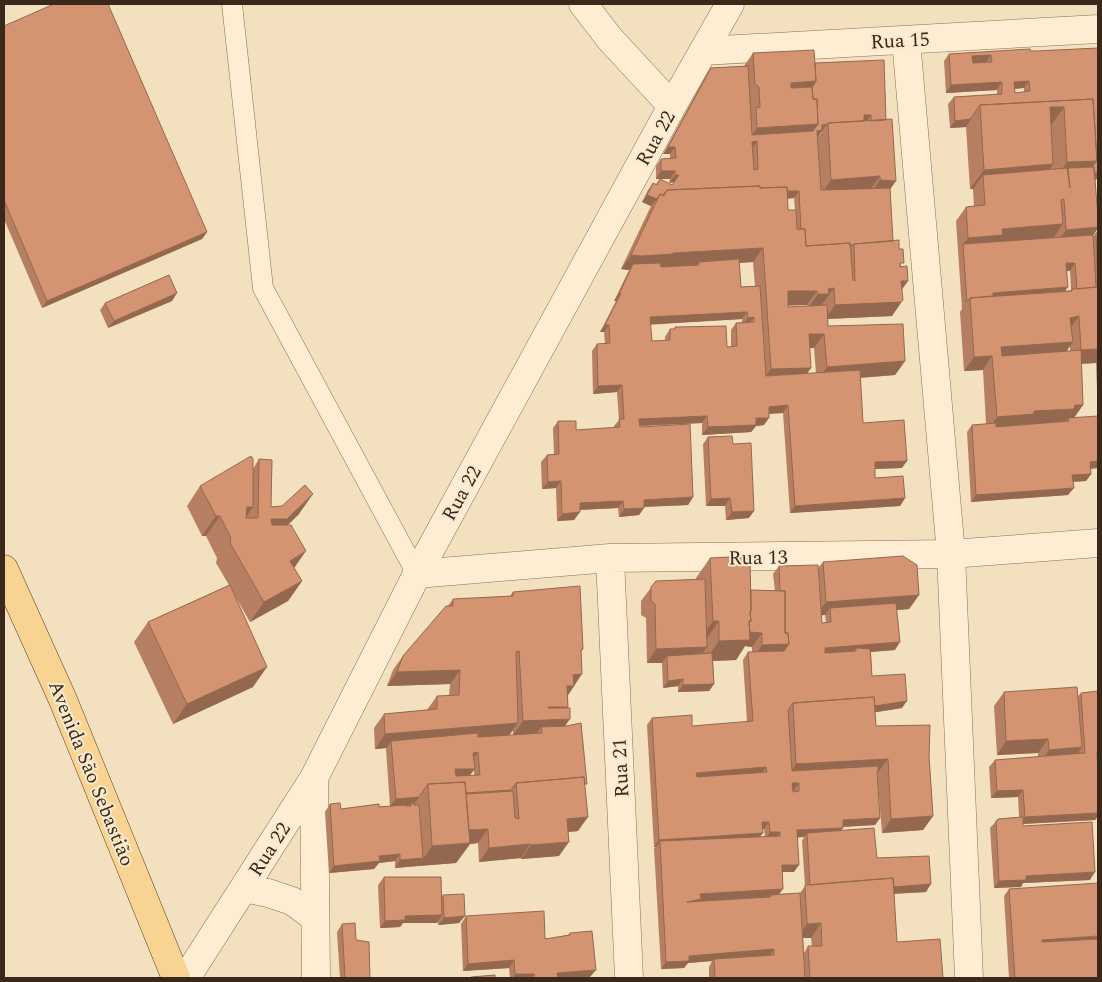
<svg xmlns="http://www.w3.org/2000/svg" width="1102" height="982" font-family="Spectral,serif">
	<rect width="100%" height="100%" fill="#f2e0bf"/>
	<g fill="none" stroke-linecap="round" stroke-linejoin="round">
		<g stroke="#8c6f55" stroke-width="21">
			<path id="lane" d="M232 4 263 288 417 574"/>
		</g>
		<g stroke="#8c6f55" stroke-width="29">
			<path id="street" d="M583 4 610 39 672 106
				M906 40 951 554 969 978
				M703 51 1098 29
				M610 558 629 978
				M417 574 610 558 951 554 1098 543
				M314 778 316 978
				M244 888 268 893 292 901 314 917
				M186 978 314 778 417 574 672 106 730 4"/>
		</g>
		<g stroke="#593d2a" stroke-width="29">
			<path id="primary" d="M4 569 63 700 176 978"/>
		</g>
		<use href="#lane" stroke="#fcedd3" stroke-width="20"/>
		<use href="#street" stroke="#fcedd3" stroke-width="28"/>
		<use href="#primary" stroke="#f9d392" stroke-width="28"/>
	</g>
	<path fill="#b67f61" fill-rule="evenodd" d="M4 26 207 232 202 239 42 308 4 219Z
		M1098 48 1096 180H1095L1098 217V228L1093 236V237L1096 233H1098V415L1096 363 1081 364 1083 405 1074 418 1098 416V468L1090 469 1091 474 1086 481 1073 482 1068 495 971 502 967 432 972 425 986 424 983 370 964 371 960 312 962 309 956 221 966 207 974 206 973 189H970L966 127 950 128 948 104 954 97 997 94V90L946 93 944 61 949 54 1037 51ZM1024 88V92L1015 93V89ZM1067 271H1070L1071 290 1065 291ZM1070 346V351H1066Z
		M753 53 815 63 886 120 893 241 899 249 901 266 902 289 893 314 892 316 828 319V326L905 361 895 375 860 378 863 423 902 468 875 469V478L905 498 900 506 790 513 783 413 769 414 764 425 756 426 751 432 702 435V423L640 426 693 497 688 505 644 507 639 515 619 517 618 508 580 510 574 520 557 521 556 488 542 489 541 462 547 455H554L553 428 558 421 576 430 614 428V426L619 420 617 392 593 394 592 351 597 344H605L604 332H600L616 301H614L629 270 621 269 651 206 642 202 648 190 653 183 656 184 660 179 672 185 674 182 669 183 670 179H656V166L661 159H670V154H663L706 75 711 68 744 66ZM821 132H822L818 137 820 166 818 137ZM794 198 795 210H788L787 199ZM753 262 755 286 741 287 739 263ZM788 305H807V306L788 307ZM742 319V323H736L731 330V347H727L675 327 674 329H670L665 337V340L652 341 650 324ZM809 348H814L816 373H807L811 368Z
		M172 301 108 328 100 310 105 303Z
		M708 437 733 444 749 518 726 520 725 506H706L703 444Z
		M259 459 271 507 299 514 288 525 294 568 302 581 288 601 250 622 234 594 253 687 173 724 134 642 148 622 229 585 216 563 217 558 206 536H202L187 506 200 486 253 469Z
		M710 558 730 559 751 590 775 591 773 574 779 566 818 568 823 562 919 595 909 609 897 610 895 650 871 652 872 676 902 708 875 712 876 726 929 756 933 816 923 830 882 833 877 773 880 818 875 825 843 827 841 831 877 858 926 892 894 894 897 942 943 978H709V967L712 961 688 963 684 968 661 969 654 848 656 847H654L647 725 652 718 692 726 747 722 743 660 748 652H752V647L745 646 736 660 713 661 714 684 709 691 678 692V686L663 688 662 663H647L646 618 641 615V601L656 581 696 580V578ZM821 615H825L826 623H822ZM762 829H764L765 837H759ZM797 837H804L802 841 805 886 800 893 779 894 782 872H794ZM803 938H811L812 946H808L804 953Z
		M513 592 583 649 581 652 574 686 568 695V708L565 726 585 786 578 831 568 832 559 856 521 859V858L479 862 478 843 470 844 456 863 418 866V865V866L395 868V861L379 863 374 869 329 873 325 812 330 804 341 809 390 806 386 749 387 748 375 749 374 728 384 714 427 710 437 696H449L450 684 387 686 393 670 403 656 448 606 453 599 510 596ZM513 730V735H509ZM474 770V775H470Z
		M1098 691V759H1097L1098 777V816L1095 820 1023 824V826L1090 880 1023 883 1021 887 994 888 990 828 998 819 1019 817 1018 797 991 798 989 767 995 760 1038 757V753L997 755 994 706 1004 692 1078 696 1081 693Z
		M384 877 442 897 443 895 465 916 459 923 438 925V921L437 923H403L400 927 380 928 378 885Z
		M1009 889 1098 978H1009L1004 896Z
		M466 916 545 939 568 935 570 933 590 977 510 978 509 968 463 971 461 924Z
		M342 924 370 978H340L337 932Z"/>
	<path fill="#94684f" d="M991 55 986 62 967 64 972 56Z
		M816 81 806 95 781 97 791 83Z
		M1029 81 1024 88 1009 89 1014 82Z
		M1002 82 997 90 946 93 951 85Z
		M1050 107H1064L1050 127Z
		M864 115H871L866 122H859Z
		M971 119 966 127 950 128 955 121Z
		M818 124 808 138 747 142 757 128Z
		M827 124 817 138H812L822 125Z
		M757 141 752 149V142Z
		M668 147H675L670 154H663Z
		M1097 161 1083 180 1068 168 1059 182H1053L1067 162Z
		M1053 164 1040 184 983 175 973 189H970L984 170Z
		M661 171H675L670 179H656Z
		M1088 173H1098V177L1096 180H1083Z
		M675 175H679L674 182 669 183Z
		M880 176 870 190 821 194 831 180Z
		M880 180 896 181 886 195 870 194Z
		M799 191 794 198 658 204 664 197Z
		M647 195 657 199 651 206 642 202Z
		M1063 224 1053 238 963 244 968 238 1002 229Z
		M1098 227V228L1089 241 1056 244 1066 230Z
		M207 232 202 239 42 308 47 301Z
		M763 248 753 262 699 265V262L697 265 664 267 633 264 629 270 621 269 631 255Z
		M1066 263H1075L1070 271H1061Z
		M901 281H908L898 295Z
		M1068 287 1063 294 988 300 993 293Z
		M834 288 824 302 823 303 819 308H808L818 294 828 289Z
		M788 291H817L807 305 778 306Z
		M177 293 172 301 108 328 114 321Z
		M621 293 616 301H614L619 294Z
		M903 300 892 316 825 319 835 305Z
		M747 312 742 319 645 325 650 317Z
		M1079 316 1069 330 1070 318Z
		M754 317 748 325H742L748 318Z
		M605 325H609L604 332H600Z
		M809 334H824L814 348 799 349Z
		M1073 342 1063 356 993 359 1001 347Z
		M1098 349V361L1097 363 1071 364 1081 350Z
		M992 356 983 370 964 371 974 357Z
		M905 361 895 375 817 381 827 367Z
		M811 368 801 382 761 383 771 369Z
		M622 385 617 392 593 394 598 386Z
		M788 405 783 413 763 414 769 407Z
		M1075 405H1083L1073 419H1067L1064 423 987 431 997 417Z
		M707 416 702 423 634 426 639 419Z
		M756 418H769L764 425 756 426 751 432 702 435 708 427Z
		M907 461 902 468 870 469 875 462Z
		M1098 461V468L1085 469 1090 462Z
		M1091 474 1086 481 1067 482 1072 475Z
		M561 481 556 488 542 489 548 482Z
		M1074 488 1068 495 971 502 976 495Z
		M313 494 299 514 273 539 271 519Z
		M693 497 688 505 638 507 644 500Z
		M730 498 725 506H706L711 499Z
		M905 498 900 506 790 513 795 506Z
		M623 501 618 508 575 510 580 503Z
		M247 507H253L239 527Z
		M644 508 639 515 619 517 624 509Z
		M754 511 749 518 726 520 732 512Z
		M580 512 574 520 557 521 562 514Z
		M216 516H220L206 536H202Z
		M306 551 292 571 290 561Z
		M302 581 288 601 250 622 264 602Z
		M919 595 909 609 831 615 830 608 825 615 816 616 826 602Z
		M713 621H719L705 641H699Z
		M749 621H751L747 632 762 633 752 647 745 646 736 660 705 661 719 641Z
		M900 642 895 650 855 653 856 651V648L853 653 819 655 825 648Z
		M789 644 779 658 752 659 762 645Z
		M707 647 697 661 667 656 662 663H647L656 649Z
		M267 667 253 687 173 724 187 704Z
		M460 670 450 684 387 686 397 672Z
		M582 674 564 701H557L573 675Z
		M683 679 678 686 663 688 668 681Z
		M714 684 709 691 678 692 683 685Z
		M907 701 902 708 865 714 870 706Z
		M548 707H568L559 720 570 719 560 733H542L541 727 536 734 513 735 523 721Z
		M518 723 508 737 391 741 387 748 375 749 385 734Z
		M1048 739 1038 753 997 755 1006 741Z
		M1082 747 1073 761 1039 764 1049 750Z
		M478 752 473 760V753Z
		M888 759 873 779 787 778 796 764Z
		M766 767 761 774 691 780 696 773Z
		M455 769H475L469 776 450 777Z
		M792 783H799L794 790 787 791Z
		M1023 790 1018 797 991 798 997 791Z
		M419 797 414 804 411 803 410 805 390 806 396 799Z
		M1098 813V816L1095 820 1020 824 1025 817Z
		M933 816 923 830 882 833 891 819Z
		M588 817 578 831 557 833 567 819Z
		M880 818 875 825 837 827 843 820Z
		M762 822H769L764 829 757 830Z
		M843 828 838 835 807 833 804 837 792 838 797 830Z
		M488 829 478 843 470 844 456 863 418 866 432 846 465 830Z
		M770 832H780L775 839 765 840Z
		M763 833 757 840 660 841 656 847H654L659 840Z
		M569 842 559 856 521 859 531 845Z
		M530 844 521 858 479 862 489 848Z
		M400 854 395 861 379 863 374 869 329 873 334 866 379 856Z
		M423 858 418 866 395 868 400 860Z
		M782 865H799L794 872H777Z
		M1095 872 1090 880 1023 883 1021 887 994 888 999 881 1026 876Z
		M931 884 926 892 884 894 889 887Z
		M783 889 777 897 771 895 769 897 682 909 700 894Z
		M442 915 437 923H403L400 927 380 928 385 921 405 916Z
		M465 916 459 923 438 925 444 918Z
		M821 923 811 938H797L807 924Z
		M1098 936V942L1036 947 1042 940Z
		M774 949 769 957 714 959 712 961 688 963 684 968 661 969 666 962 689 956Z
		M514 960 509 968 463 971 468 964Z
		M596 970 590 977 576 978H553L557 973Z
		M515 974H534L531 978H513Z"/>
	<path fill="#d49471" stroke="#94684f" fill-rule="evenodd" d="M54 4H108L207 232 47 301 4 200V26Z
		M1098 48V173H1094V167H1092L1097 161 1093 99 980 105 971 118V119L955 121 954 97 1002 94V82L951 85 949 54 1030 49V51H1037ZM991 55 992 62 973 63 972 56ZM1029 81 1030 91 1015 93 1014 82Z
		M814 50 816 81 791 83V88L812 87 813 99H817L818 124 757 128 756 108 760 107 759 87 755 84 753 53Z
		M884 60 886 120 871 121V115H864V121L828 123 827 124 822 125V130L817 131 821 190 890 188 893 241 854 244 853 245 850 246V243L806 246 805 229H801L799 191H787V187L760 188V186L667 190 663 195 660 194 657 199 647 195 653 183 657 185 660 179 672 185 679 175H675V171H661V159L676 158 675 147H668L711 68 748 66 752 135 813 131 818 124 817 99H813L812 88 816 81 815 63ZM757 141 758 169 754 170 752 142Z
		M1093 99 1097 161 1067 162 1064 107H1050L1053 164 984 170 980 105Z
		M892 119 896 181 880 180V176L831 180 828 123Z
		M1094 167 1098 217V227L1066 230 1064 199 1061 200 1063 224 1002 229 1003 235 968 238 966 207 985 205 983 175 1067 168 1070 188 1068 168Z
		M760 186V188L787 187 788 210H796L797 229H805L806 246 850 243 853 280 855 281 854 244 899 240V249H903L904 263H900V267L907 266 908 281H901L903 300 901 302 835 305 834 288 828 289 829 294H818L817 291H788V307L827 305 828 326 903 324 905 361 827 367 824 334H809L811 368 771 369 763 248 673 253V254L641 256 631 255 660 194 664 196 667 190Z
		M1096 233H1098V287Z
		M1093 235 1096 287 1077 289 1075 263H1066L1068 287 993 293V296L970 298 967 302 963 244Z
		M739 259 741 287 760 286 766 376 860 370 863 423 904 420 907 461 875 462V478L903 476 905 498 795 506 788 405 769 407V418H756V425L708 427 707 416 639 419 640 427 690 424 693 497 644 500V508L624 509 623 501 580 503V512L562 514 561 481 548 482 547 455 559 454 558 421H576V430L620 427 619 419H624L622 385 598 386 597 344 610 343 609 325H605L621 293 619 294 633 264 660 263 661 267 699 265V262ZM747 312 748 318 754 317V322L736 323 737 346 727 347 726 326 675 327V329H670V340L652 341 650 317Z
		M169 275 177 293 114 321 105 303Z
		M1098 287V349L1081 350 1083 405H1075L1074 409 1034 411V414L997 417 992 356 974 357 970 298 1072 291V289ZM1079 316 1081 350 1002 356 1001 347 1073 342 1070 318Z
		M1098 416V461L1090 462 1091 474 1072 475 1074 488 976 495 972 425 996 423V427L1069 421 1068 418Z
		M732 436 733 444 751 443 754 511 732 512 730 498 711 499 708 437Z
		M251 456 253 459V507H247L246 518H258L259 459 272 460 271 507 282 506 305 485 313 494 287 519H271L272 525H291L306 551 290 561 302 581 264 602 230 543 231 538 220 516H216L200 486Z
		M903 556 917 565 919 595 826 602 823 562Z
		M730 557V559L750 557 751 611H750L751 621H749L750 640 719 641V621H713L710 558Z
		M818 565 822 623 831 622 830 608 896 603 900 642 825 648V653L856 651V648L870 649 872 676 905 674 907 701 875 706 874 697 793 703 788 710 792 771 878 766V771L877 772 880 818 843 820V828L797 830 799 865H782L783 889 700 894 701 899 687 902 770 897 771 895 800 893 805 978H715L714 959 774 955V949L689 956V961L666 962 660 841 780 836V832H770L769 822H762L763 833 659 840 652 718 692 715V726L753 721 748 652 784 651 789 644 788 633H785V591H780L779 566ZM766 767 767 772 697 777 696 773ZM792 783H799V791L793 792Z
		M705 579 707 647 656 649 655 604 651 601V587L656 581Z
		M230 585 267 667 187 704 148 622Z
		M580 586 583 649 581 650 582 674 573 675 574 686H567L568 707H548V708H570V719L523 721 519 651 516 652 518 723 385 734 384 714 437 709V696L459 695 460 670 397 672 403 656 446 606H453V599L513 596V592Z
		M751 590 785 591V633H788L789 644 762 645V633L750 632 749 623 751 621 750 613 751 611Z
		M712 653 714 684 683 685V679L668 681 667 656Z
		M1077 687 1082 747 1049 750 1048 739 1006 741 1004 692Z
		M1098 691V752H1097L1098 777V813L1025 817 1023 790 997 791 995 760 1085 753 1081 693Z
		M874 697 876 726 930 725 929 756 933 816 891 819 888 759 796 764 793 703Z
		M581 723 587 784H585L584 777 516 783 511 790 466 793 465 782 428 784 419 797 396 799 391 741 478 733V737L542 733 541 727 566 726ZM478 752 480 775 456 776 455 769H475L473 753Z
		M584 777 588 817 567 819 569 842 531 845 530 844 489 848 488 829 469 830 466 794 513 791 515 818 519 819 516 783Z
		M465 782 470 843 432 846 428 784Z
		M340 803 341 809 379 804V807L405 805V806H411V803H414V805H419L423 858 400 860V854L379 856 380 861 334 866 330 804Z
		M1023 817V826L1092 822 1095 872 1026 876V880L999 881 996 821 998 820V819Z
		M874 828 877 858 929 856 931 884 894 887 893 878 810 885 807 833Z
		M384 877H441L442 915 405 916V920L385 921Z
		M893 878 897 942 940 939 943 978H810L808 946H822L821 923 807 924 805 885Z
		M1098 883V936L1042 940V942L1098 939V978H1015L1009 889Z
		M464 894 465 916 444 918 443 895Z
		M544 911 545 939 570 935V933L592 931 596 970 557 973 558 978H512L535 976 534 974H515L514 960 468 964 466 916Z
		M355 923 356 940 369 942 370 978H345L342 924Z
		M495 975V978H471V977Z"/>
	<g text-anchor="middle" stroke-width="4" stroke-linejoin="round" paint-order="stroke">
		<g font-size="20" fill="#3a281b" stroke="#f9eacf">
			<text transform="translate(900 40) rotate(-3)" y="7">Rua 15</text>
			<text transform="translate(655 138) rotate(-61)" y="7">Rua 22</text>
			<text transform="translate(461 493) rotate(-61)" y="7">Rua 22</text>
			<text transform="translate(758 557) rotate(-1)" y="7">Rua 13</text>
			<text transform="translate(620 768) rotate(-93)" y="7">Rua 21</text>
			<text transform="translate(92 773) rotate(68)" y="7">Avenida São Sebastião</text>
			<text transform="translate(269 849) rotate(-57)" y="7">Rua 22</text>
		</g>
	</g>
	<rect width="1102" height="982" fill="none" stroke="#3a281b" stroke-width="10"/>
</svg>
